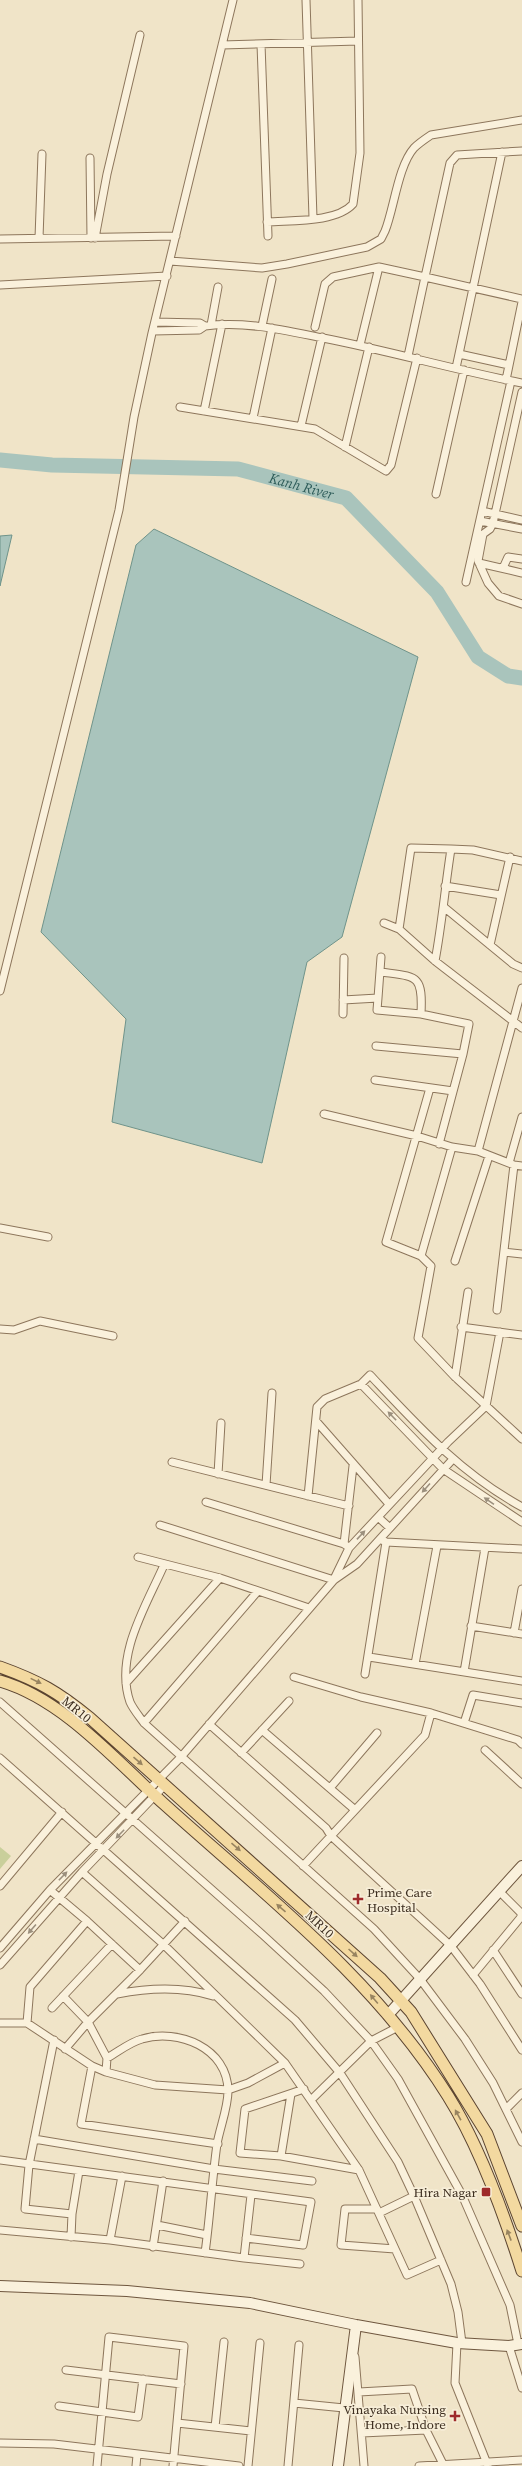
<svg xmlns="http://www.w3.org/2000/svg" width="522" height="2466" font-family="'Source Serif 4',serif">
	<rect width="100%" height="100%" fill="#f0e4c8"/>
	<path fill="#c9cf9b" d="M0 1847 11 1856 0 1869Z"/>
	<path fill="#a9c4bc" stroke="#6f938a" d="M154 529 418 657 342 937 307 962 262 1163 112 1122 126 1019 41 932 136 545Z
		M12 535 0 586V536Z"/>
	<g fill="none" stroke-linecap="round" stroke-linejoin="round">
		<path stroke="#a9c4bc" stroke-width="15" id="s1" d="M0 460 52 465 238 469 346 498 437 592 478 657 508 676 522 678"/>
		<g stroke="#8d765c" stroke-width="9">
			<path id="street" d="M306 0 313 218
				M261 44 268 236
				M222 45 358 41
				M90 158 91 238
				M267 222C291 220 336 223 353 204L360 153 358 0
				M39 238 42 154
				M95 238 107 174 140 35
				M0 239 176 236
				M170 261 262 268 287 264 367 247 381 239 385 231C394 209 398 166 414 148 419 143 425 139 431 135L522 120
				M0 285 167 276
				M211 325 218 287
				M205 326C246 321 283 330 323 338 390 351 455 370 522 383
				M262 326 272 279
				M315 327 325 284 333 277 379 267 425 277 450 163 457 155 522 151
				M153 331 199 330 205 326 200 323 155 322
				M360 345 379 267
				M459 354 509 365
				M408 356 425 277 522 299
				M456 368 502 152
				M506 380 522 302
				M522 392 493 523 490 529 483 534 478 561 488 583 499 596 522 604
				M180 407 315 429 386 471 391 465 417 358
				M204 411 222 324
				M253 418 272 328
				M301 426 322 337
				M345 447 369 347
				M436 494 464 370
				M482 511 522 520
				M480 521 522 529
				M479 563 522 573
				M503 568 508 557 522 559
				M466 582 511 381
				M445 886 501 895
				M445 908 513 964 522 968
				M384 923 399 929 435 961 522 1028
				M399 929 411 848 451 849
				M490 945 510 857
				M435 961C442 924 445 887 451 849L473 850 522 861
				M381 972C417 977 423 974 421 1014
				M0 991 119 510 134 417 152 333 233 0
				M378 998 377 1010 421 1014 469 1024 463 1054 439 1144
				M343 1000 378 998 381 957
				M343 1014 344 958
				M376 1046 463 1054
				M375 1080 453 1091
				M430 1088 386 1242 421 1256 431 1266 418 1338 455 1377 522 1439
				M324 1114 417 1136 452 1147 478 1151 514 1165 522 1166
				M478 1151 522 988
				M509 1163 522 1117
				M0 1228 48 1237
				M504 1252 522 1254
				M421 1256 452 1147
				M455 1261 489 1156
				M497 1310 514 1165
				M461 1327 522 1335
				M0 1329 14 1330 40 1321 113 1336
				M455 1377 468 1292
				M361 1384 443 1469 522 1522
				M316 1421 389 1504
				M172 1462 349 1506
				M218 1474 221 1423
				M266 1485 272 1393
				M308 1496 317 1407 325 1399 361 1384 370 1375C418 1426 460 1473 522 1507
				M206 1502 344 1544
				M378 1517 390 1528
				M160 1525 334 1580
				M380 1539 386 1542 522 1549
				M347 1546 344 1544 353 1466
				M138 1557 220 1578 309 1608
				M164 1565C146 1606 114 1656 130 1702 133 1709 139 1716 144 1723L374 1929 420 1979 465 2039 493 2083 522 2142
				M334 1579 349 1548 448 1442 486 1406 500 1332
				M471 1626 522 1634
				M514 1633 522 1589
				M369 1657 522 1681
				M415 1664 437 1546
				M464 1672 485 1548
				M365 1674 386 1542
				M294 1677 361 1697 431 1713 518 1740 522 1744
				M126 1683 220 1578
				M0 1702 263 1935 324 1991 371 2041 398 2079 462 2195 510 2305 518 2344
				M144 1723 258 1591
				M464 1723 473 1695 522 1703
				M209 1724 326 1828 331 1836 451 1946 480 1984 522 2050
				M262 1730 354 1809
				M485 1750 522 1784
				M241 1753 289 1701
				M0 1758 295 2020 340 2073 398 2162 414 2196 451 2284 458 2312 462 2343
				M330 1788 377 1733
				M303 1866 425 1735 431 1713
				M82 1872 163 1944 285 2063 359 2170 407 2275 441 2260
				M0 1886 62 1812
				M50 1890 87 1921 140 1970
				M0 1948 50 1890 181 1757 334 1580 357 1564 453 1459
				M493 1950 522 1994
				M0 1965 82 1872 165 1785
				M473 1975 521 1917V1913L500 1892
				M117 1994C148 1988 182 1986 213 1996
				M63 1996 88 2022 107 2058
				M52 2008 112 1944
				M0 2023H27L92 2066 106 2072 155 2085 228 2090 248 2083 285 2063
				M27 2023 30 1987 87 1921
				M54 2040 29 2165 25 2209 72 2214 79 2171
				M65 2049 88 2022 140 1970 185 1921
				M92 2066 81 2124 218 2144
				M106 2072 107 2058C118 2052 130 2042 142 2039 178 2028 228 2048 228 2091 228 2108 220 2127 217 2144 212 2180 210 2217 205 2253
				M304 2089 245 2109 240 2153 281 2156 359 2170
				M311 2100 371 2041 398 2027
				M506 2109 522 2093
				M34 2139 214 2169 312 2181
				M281 2156 291 2094
				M0 2160 311 2202 303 2245 246 2238
				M122 2176 110 2240 244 2258 251 2195
				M377 2209H345L341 2245 395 2249
				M379 2213 414 2196
				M157 2225 207 2235
				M0 2230 110 2240
				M71 2237 72 2214
				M153 2247 163 2181
				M244 2258 300 2264
				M457 2343 455 2383 488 2466
				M509 2346 522 2388
				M355 2357 364 2466
				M66 2370 181 2384
				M359 2392 412 2389 426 2430 444 2466
				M294 2403 344 2408
				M59 2406 138 2417 143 2379
				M177 2423 251 2431
				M215 2427 224 2342
				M362 2433 426 2430
				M0 2443 54 2444 239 2466
				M97 2466 109 2337 184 2346 173 2466
				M136 2466 137 2455
				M248 2466 260 2343
				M288 2466 299 2345
				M419 2466 522 2460"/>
		</g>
		<g stroke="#6f573f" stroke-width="12">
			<path id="secondary" d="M388 2015 522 1866
				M0 2286 127 2291 250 2303 356 2325 457 2343 509 2346 522 2344
				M338 2466 356 2325"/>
		</g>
		<g stroke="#5b4430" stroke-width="13">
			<path id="primary" d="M0 1667C39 1681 58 1692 90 1718L380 1978 411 2012 487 2134 522 2226
				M0 1681C63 1699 116 1761 164 1804 265 1895 375 1979 448 2096 480 2147 504 2214 522 2271"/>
		</g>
		<use href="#street" stroke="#faf1dc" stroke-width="7"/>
		<use href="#secondary" stroke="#faf1dc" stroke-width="10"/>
		<use href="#primary" stroke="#f3d9a0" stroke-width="11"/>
	</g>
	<defs><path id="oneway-solid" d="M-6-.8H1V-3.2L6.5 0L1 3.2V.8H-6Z"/></defs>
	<g fill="#9c907e">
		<use href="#oneway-solid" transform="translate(392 1416) rotate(-134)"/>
		<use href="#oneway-solid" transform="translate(426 1488) rotate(132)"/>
		<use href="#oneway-solid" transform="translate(489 1501) rotate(-146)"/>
		<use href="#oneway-solid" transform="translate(361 1535) rotate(-47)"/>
		<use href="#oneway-solid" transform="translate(120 1834) rotate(134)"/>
		<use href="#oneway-solid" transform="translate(63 1876) rotate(-46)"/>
		<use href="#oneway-solid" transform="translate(32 1929) rotate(131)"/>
	</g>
	<g fill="#988460">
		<use href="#oneway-solid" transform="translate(36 1681) rotate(26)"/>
		<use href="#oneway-solid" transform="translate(138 1761) rotate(41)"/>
		<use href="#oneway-solid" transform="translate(236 1847) rotate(41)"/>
		<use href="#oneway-solid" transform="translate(281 1908) rotate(-139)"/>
		<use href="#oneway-solid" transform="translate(353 1953) rotate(42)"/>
		<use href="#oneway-solid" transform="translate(374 1999) rotate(-130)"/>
		<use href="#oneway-solid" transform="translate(458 2115) rotate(-119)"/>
		<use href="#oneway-solid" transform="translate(509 2235) rotate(-111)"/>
	</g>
	<g fill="#9e2a2b" stroke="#f7eed8" stroke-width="1.5">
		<path d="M356 1893h4v4h4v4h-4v4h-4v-4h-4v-4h4z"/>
		<rect x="481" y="2187" width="10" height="10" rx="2"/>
		<path d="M453 2410h4v4h4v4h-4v4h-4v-4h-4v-4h4z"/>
	</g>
	<g text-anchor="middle" stroke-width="3.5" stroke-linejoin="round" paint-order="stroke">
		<g font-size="13" fill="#3d2e20" stroke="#f7eed8">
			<text transform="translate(77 1709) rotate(39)" y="5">MR10</text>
			<text transform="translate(320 1924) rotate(43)" y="5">MR10</text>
		</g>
		<g font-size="13" fill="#3d2e20" stroke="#f7eed8" text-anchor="end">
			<text x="367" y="1897" text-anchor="start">Prime Care<tspan x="367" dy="15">Hospital</tspan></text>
			<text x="477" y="2197">Hira Nagar</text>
			<text x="446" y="2414">Vinayaka Nursing<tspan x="446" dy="15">Home, Indore</tspan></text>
		</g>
		<g font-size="14" font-style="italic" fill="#2f5d5a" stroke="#f7eed8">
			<text dy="5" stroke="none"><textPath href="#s1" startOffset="304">Kanh River</textPath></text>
		</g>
	</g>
</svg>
